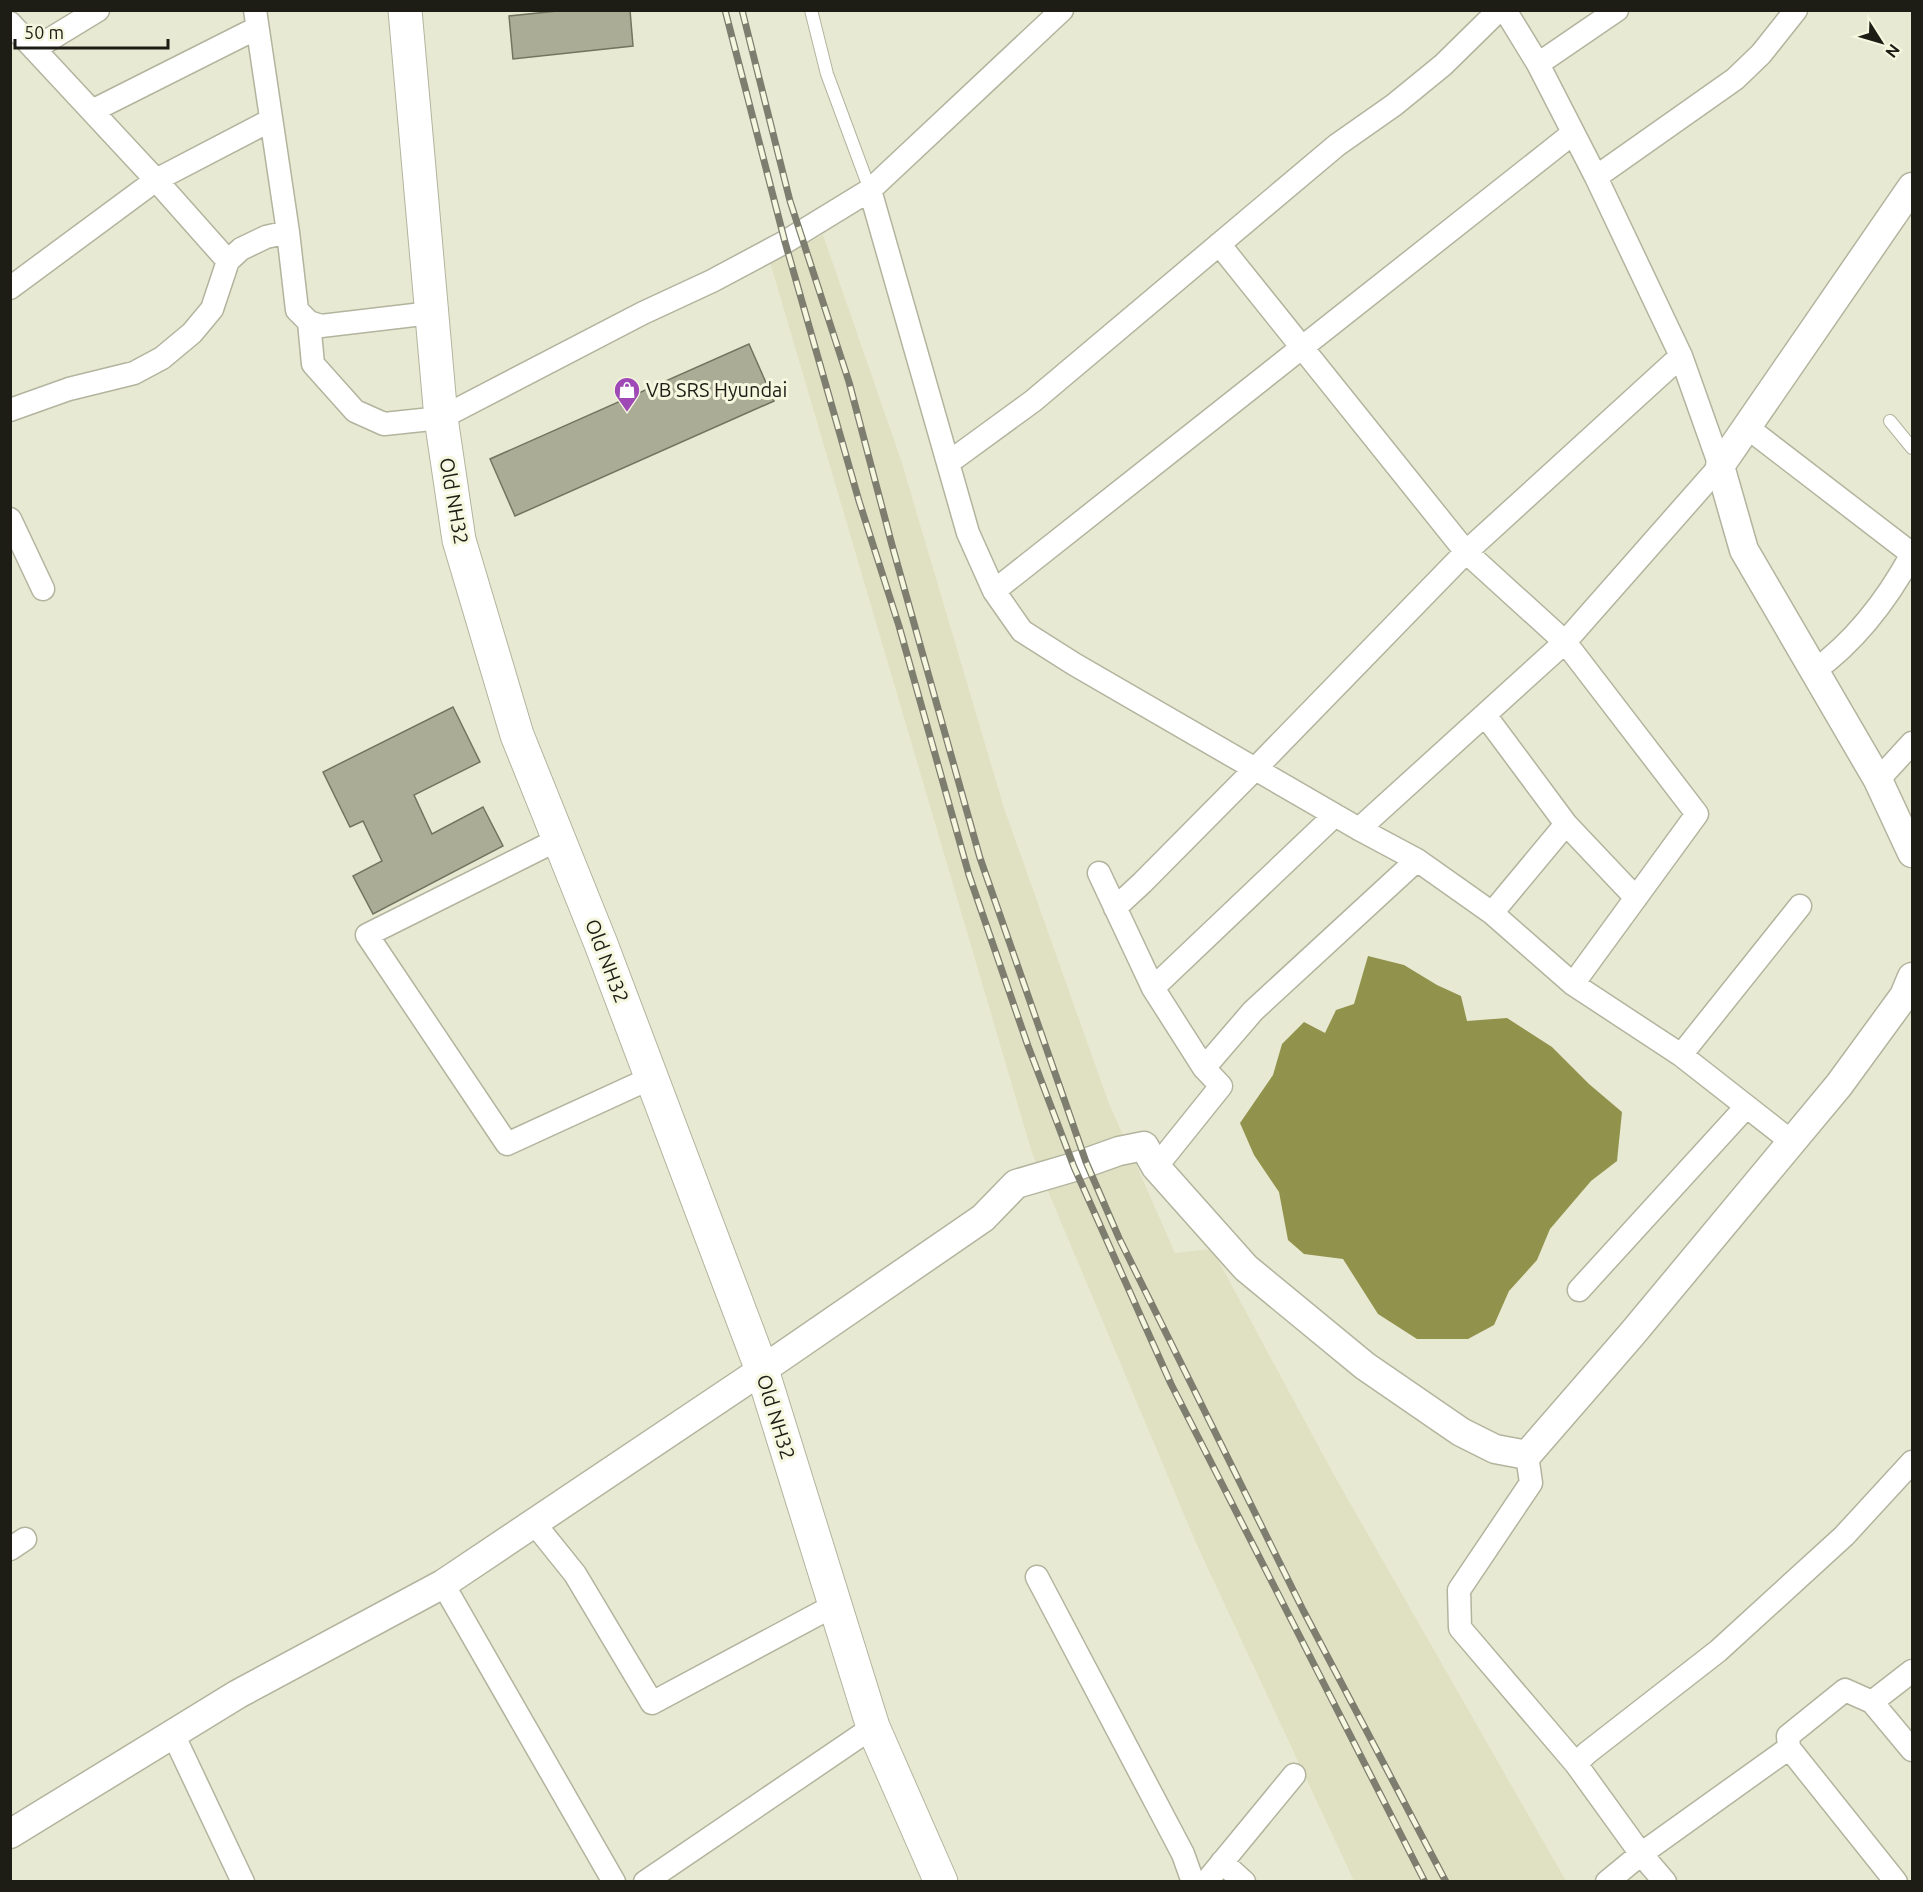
<svg xmlns="http://www.w3.org/2000/svg" width="1923" height="1892" font-family="Ubuntu,sans-serif">
	<rect width="100%" height="100%" fill="#e8e9d2"/>
	<path fill="#e0e1c2" d="M823 235 901 460 1004 808 1108 1101 1175 1253 1212 1249 1334 1475 1566 1881H1354L1196 1543 1032 1153 770 262Z"/>
	<path fill="#91924c" d="M1368 956 1404 965 1437 985 1461 996 1467 1021 1507 1018 1552 1047 1589 1084 1622 1112 1617 1161 1591 1181 1550 1229 1537 1260 1509 1291 1494 1325 1468 1339H1417L1378 1314 1343 1259 1304 1254 1288 1240 1279 1192 1254 1155 1240 1123 1273 1075 1282 1044 1304 1022 1325 1033 1336 1010 1354 1004Z"/>
	<path fill="#abac96" stroke="#73745f" stroke-width="1.5" d="M567 10H630L633 46 513 59 509 16Z
		M749 344 774 401 515 516 490 459Z
		M453 707 480 762 414 795 432 834 483 807 503 846 373 914 353 876 382 861 363 821 350 827 323 772Z"/>
	<g fill="none" stroke-linecap="round" stroke-linejoin="round">
		<g stroke="#b3b49e" stroke-width="14">
			<path id="service" d="M811 10 827 74 870 190
				M1890 421 1912 448"/>
		</g>
		<g stroke="#b3b49e" stroke-width="25">
			<path id="minor" d="M255 10 288 232 297 310 309 322 321 326 431 313
				M1062 10 870 190 968 533 994 591 1022 631 1074 664 1359 829 1417 860 1492 913 1573 984 1681 1055 1792 1142
				M10 23 156 180 228 261
				M34 49 98 10
				M1538 64 1617 10
				M92 111 257 28
				M1596 177 1735 79 1761 54 1796 10
				M1219 244 1466 552 1565 642 1697 814 1573 984
				M10 288 156 180 271 120
				M309 322 313 364 355 411 384 424 441 418 643 313 712 281 785 242 870 190
				M10 410 69 389 134 373 162 358 192 333 212 309 228 261 241 249 266 237 288 232
				M1748 428 1912 554
				M948 463 1033 401 1337 145 1394 105 1443 65 1499 10
				M10 519 43 589
				M994 591 1572 134
				M1814 671C1857 640 1887 600 1912 554
				M1485 715 1566 824 1492 913
				M1878 780 1912 743
				M1566 824 1636 898
				M1359 829 1565 642 1720 466 1681 356 1596 177 1538 64 1505 10
				M559 839 367 935 507 1144 651 1078
				M1099 873 1153 988 1204 1068
				M1115 908 1142 883 1256 768 1466 552 1681 356
				M1153 988 1335 815
				M1681 1055 1800 906
				M1156 1167 1221 1086 1204 1068 1253 1011 1417 860
				M1579 1290 1746 1107
				M1527 1455 1531 1483 1459 1590 1460 1628 1576 1764 1587 1753 1718 1651 1844 1536 1912 1462
				M534 1523 575 1574 652 1703 835 1605
				M10 1549 25 1539
				M1037 1577 1183 1854 1193 1882
				M443 1584 614 1882
				M1912 1671 1872 1702 1912 1750
				M173 1734 243 1882
				M1789 1748 1788 1736 1845 1690 1872 1702
				M1576 1764 1641 1854 1665 1882
				M1222 1862 1244 1882
				M645 1882 873 1727
				M1206 1882 1294 1775
				M1607 1882 1641 1854 1789 1748 1896 1882"/>
		</g>
		<g stroke="#b3b49e" stroke-width="31">
			<path id="tertiary" d="M1912 187 1720 466 1744 550 1878 780 1912 853
				M10 1834 238 1694 443 1584 762 1370 983 1218 1016 1184 1074 1167 1119 1151 1144 1146 1156 1167 1246 1268 1365 1366 1461 1432 1495 1449 1527 1455 1632 1334 1839 1085 1904 996 1912 977"/>
		</g>
		<g stroke="#b3b49e" stroke-width="35">
			<path id="primary" d="M405 10 441 418 459 540 517 735 601 944 762 1370 873 1727 941 1882"/>
		</g>
		<use href="#service" stroke="#fff" stroke-width="12"/>
		<use href="#minor" stroke="#fff" stroke-width="22"/>
		<use href="#tertiary" stroke="#fff" stroke-width="28"/>
		<use href="#primary" stroke="#fff" stroke-width="33"/>
		<g stroke="#7d7e6f" stroke-width="7">
			<path id="rail" d="M725 10 785 242 859 501 899 626 969 875 1028 1046 1074 1167 1171 1384 1425 1882
				M742 10 790 201 849 382 892 545 980 858 1086 1162 1119 1238 1303 1610 1446 1882"/>
		</g>
		<use href="#rail" stroke="#f6f7df" stroke-width="4.5" stroke-dasharray="14" stroke-linecap="butt"/>
	</g>
	<defs>
		<g id="shop-pin" transform="scale(1.35)"><path d="M0 17L-7.5 6A9.5 9.5 0 1 1 7.5 6Z" fill="#9f49b6" stroke="#f6f7df"/><path d="M-5-2.5h2.3a2.7 3.5 0 0 1 5.4 0H5L5.5 6h-11ZM-1.5-2.5h3a1.5 2.3 0 0 0-3 0Z" fill="#fff"/></g>
	</defs>
	<g fill-rule="evenodd">
		<use href="#shop-pin" x="627" y="390"/>
	</g>
	<g text-anchor="middle" stroke-width="6" stroke-linejoin="round" paint-order="stroke">
		<g font-size="20" fill="#1d1d15" stroke="#f6f7df" text-anchor="start">
			<text x="646" y="397">VB SRS Hyundai</text>
		</g>
		<g font-size="20" fill="#1d1d15" stroke="#f6f7df">
			<text transform="translate(454 501) rotate(80)" y="7">Old NH32</text>
			<text transform="translate(607 961) rotate(69)" y="7">Old NH32</text>
			<text transform="translate(776 1417) rotate(73)" y="7">Old NH32</text>
		</g>
	</g>
	<rect width="1923" height="1892" fill="none" stroke="#1d1d15" stroke-width="24"/>
	<g transform="translate(1881 42) rotate(127)" stroke="#f6f7df" stroke-width="4.5" paint-order="stroke">
	<path d="M0-4.5L10 22L0 15L-10 22Z" fill="#1d1d15"/>
	<text y="-9" font-size="16" font-weight="bold" text-anchor="middle" fill="#1d1d15">N</text>
	</g>
	<path d="M15 39v9h153v-9" fill="none" stroke="#1d1d15" stroke-width="3"/>
	<text x="24" y="39" font-size="18" fill="#1d1d15" stroke="#f6f7df" stroke-width="4.5" paint-order="stroke">50 m</text>
</svg>
